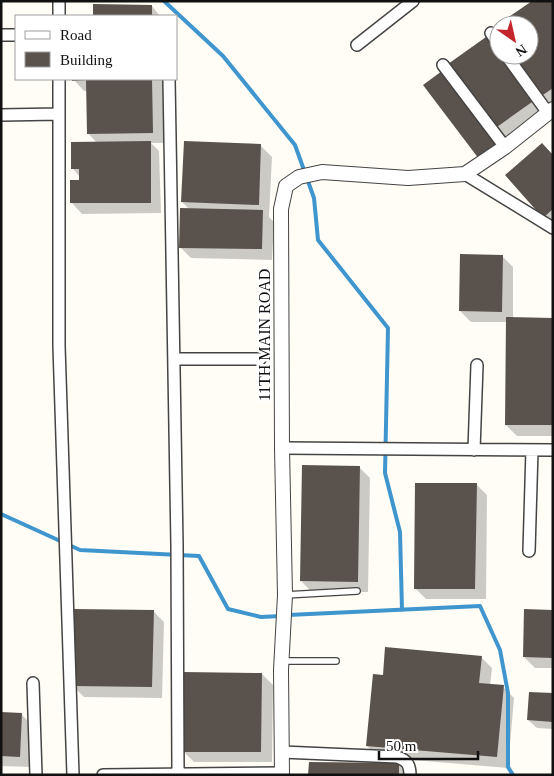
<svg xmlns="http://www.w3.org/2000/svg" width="554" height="776" font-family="Georgia,serif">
	<rect width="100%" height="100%" fill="#fffdf5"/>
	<path fill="#0003" d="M553 1V106L552 107 541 96 513 55H529V25H500Z
		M95 5 152 6 160 16H94Z
		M485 38 496 49 542 113 506 139 495 128Z
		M73 79H163L164 143H151L159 151 161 213 82 214 72 203 80 181V177L73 169 97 143 88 133 87 91H84Z
		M261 146 272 157 269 217 274 222 272 260 191 258 180 247 190 210 182 202Z
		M553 155V226L544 217Z
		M502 256 513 267V319H553V436H517L506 425 507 322H471L460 311Z
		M359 467 370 478 368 592H312L301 581Z
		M476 484 487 495 486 599H426L415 588Z
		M153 611 164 622 162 698 84 697 73 686Z
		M553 611V668H535L524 657Z
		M481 657 492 668 490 686 503 687 514 698 508 768 378 757 367 746 384 676Z
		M262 674 273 685 272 762H194L183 751Z
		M553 695V729L537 728 528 720Z
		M1 714H21L32 725 31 767 1 766Z
		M398 764 409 775H310Z"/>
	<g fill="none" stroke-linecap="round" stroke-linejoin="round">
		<path stroke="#3f96cf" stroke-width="4" d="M164 1 223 56 295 145 314 198 318 240 388 328 385 473 400 532 402 610
			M1 514 80 550 199 556 228 609 261 617 281 616
			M288 615 480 606 500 650 508 693V767L513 775"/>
	</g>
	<path fill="#5a524d" d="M532 1H553V88L540 97 512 55H529V25H499V36L493 28Z
		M93 4 152 5V16H93Z
		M486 37 532 102 494 129 448 64Z
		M442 71 498 145 479 159 423 85Z
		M72 79H152L153 133 87 134 86 80 72 81Z
		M151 141V203H70V180H79V169H71V142Z
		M184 141 261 144 259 205 181 202Z
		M542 143 553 155V209L543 218 505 175Z
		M180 208 263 210 262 249 179 248Z
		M460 254 503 255 502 312 459 311Z
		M506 317 553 318V425H505Z
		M302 465 360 466 358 582 300 581Z
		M415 483H477L475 589H414Z
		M73 609 154 610 152 687 72 686Z
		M524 609 553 610V658L523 657Z
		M385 647 482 656 479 683 504 685 497 757 366 746 373 674 383 675Z
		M183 672 262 673 261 752H182Z
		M529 692 553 693V722L527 720Z
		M1 712 22 713 20 757 1 756Z
		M309 762 399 763V775H308Z"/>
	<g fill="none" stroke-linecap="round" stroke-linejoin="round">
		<g stroke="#444" stroke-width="8">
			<path id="service" d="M285 595 357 591
				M281 661H336"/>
		</g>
		<g stroke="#444" stroke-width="14">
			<path id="minor" d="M59 1V16
				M491 33 499 45
				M1 35H16
				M357 45 413 1
				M506 55 548 113
				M443 65 505 147
				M59 79V346L73 775
				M169 79 177 545 178 773
				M1 115 59 114
				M465 174 553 228
				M174 359H260
				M282 448 553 450
				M474 450 477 365
				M529 551 532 450
				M33 683 36 775
				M282 752 397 757C407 760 410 765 410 775
				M103 775 282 773"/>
		</g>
		<g stroke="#444" stroke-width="16">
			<path id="tertiary" d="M282 775 281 670 285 595 282 448 281 209 286 186 299 177 322 172 408 178 465 174 505 147 553 109"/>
		</g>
		<use href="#service" stroke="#fff" stroke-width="5.5"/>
		<use href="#minor" stroke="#fff" stroke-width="11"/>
		<use href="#tertiary" stroke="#fff" stroke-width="14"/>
	</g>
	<g text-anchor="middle" stroke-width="5" stroke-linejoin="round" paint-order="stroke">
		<g font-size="16" fill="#111" stroke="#fff">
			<text transform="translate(264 335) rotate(-90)" y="6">11TH MAIN ROAD</text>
		</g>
	</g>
	<rect width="554" height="776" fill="none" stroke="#111111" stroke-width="5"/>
	<rect x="15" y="15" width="162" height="65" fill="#ffffff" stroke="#a0a0a0"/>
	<rect x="25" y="31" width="25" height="8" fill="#ffffff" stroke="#a0a0a0"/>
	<text x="60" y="40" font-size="15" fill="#111111">Road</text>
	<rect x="25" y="52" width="25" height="15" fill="#5a524d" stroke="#a0a0a0"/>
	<text x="60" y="65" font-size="15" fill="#111111">Building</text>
	<g transform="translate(514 40) rotate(146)"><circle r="24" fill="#ffffff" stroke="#a0a0a0"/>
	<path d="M0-4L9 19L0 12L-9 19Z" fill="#c4262e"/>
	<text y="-8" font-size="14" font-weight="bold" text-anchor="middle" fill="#111111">N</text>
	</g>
	<path d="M379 751v8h99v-8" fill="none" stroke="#111111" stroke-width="2.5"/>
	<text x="386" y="751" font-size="15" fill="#111111" stroke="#ffffff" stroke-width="4" paint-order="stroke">50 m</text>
</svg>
